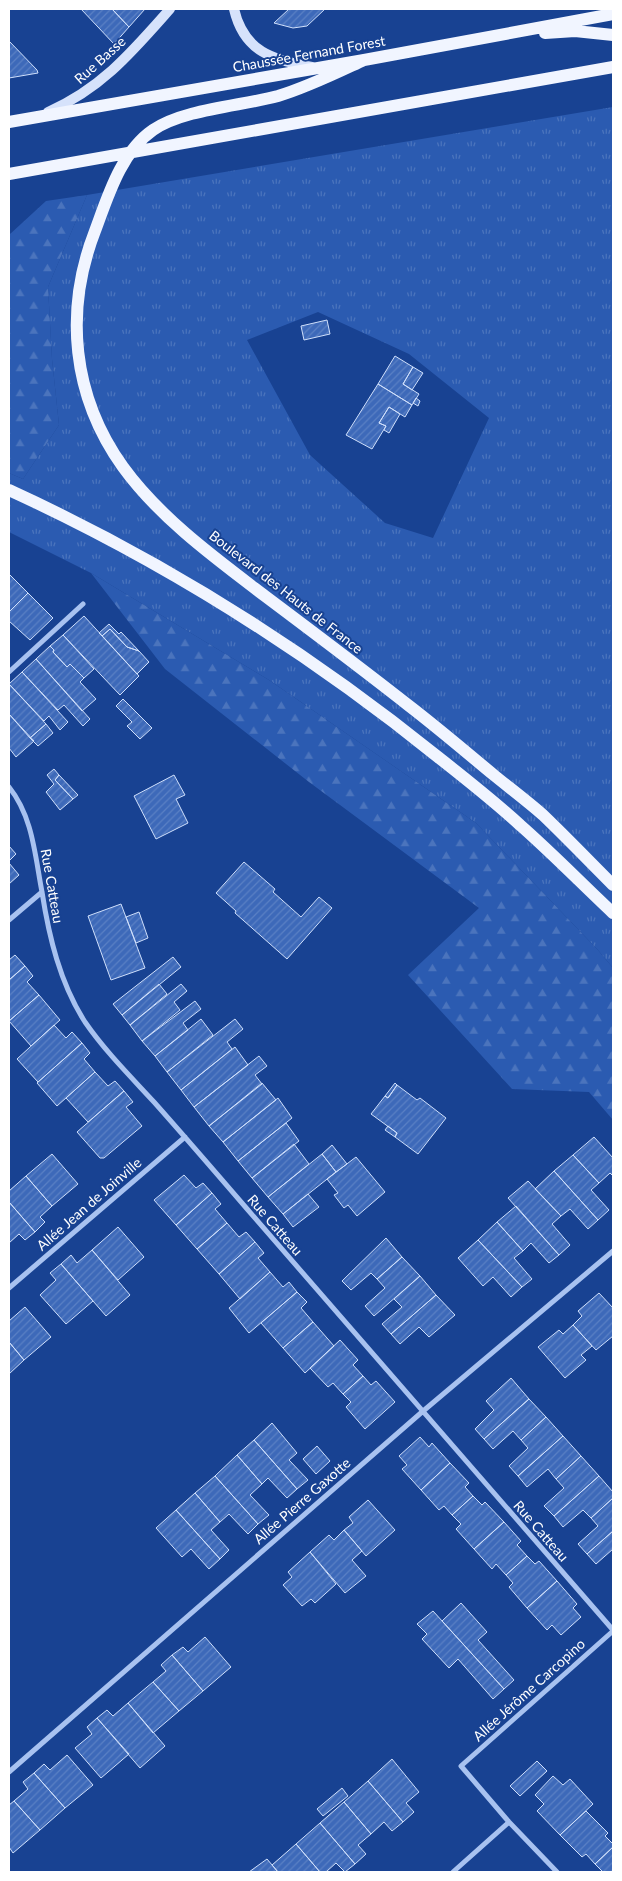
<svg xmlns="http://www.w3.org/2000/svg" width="622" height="1881" font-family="Lato,sans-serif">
	<defs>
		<pattern id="grass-tufts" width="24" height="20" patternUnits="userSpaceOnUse" patternTransform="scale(1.25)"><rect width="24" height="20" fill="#2b5bb1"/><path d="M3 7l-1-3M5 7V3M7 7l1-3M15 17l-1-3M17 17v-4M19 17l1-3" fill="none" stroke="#4b74bd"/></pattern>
		<pattern id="forest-firs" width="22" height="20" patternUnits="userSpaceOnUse" patternTransform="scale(1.25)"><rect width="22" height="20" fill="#2b5bb1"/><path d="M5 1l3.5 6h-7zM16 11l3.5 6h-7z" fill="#4b74bd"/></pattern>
		<pattern id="building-hatch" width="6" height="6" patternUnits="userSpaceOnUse" patternTransform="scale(1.25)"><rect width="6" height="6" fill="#3d69b9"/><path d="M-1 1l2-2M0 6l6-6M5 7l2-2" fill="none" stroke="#5a80c4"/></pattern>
	</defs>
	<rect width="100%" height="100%" fill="#184292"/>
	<path fill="url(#grass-tufts)" fill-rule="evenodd" d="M613 107V968L597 949 476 823 269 680 91 573 9 532V473L23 479 59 425 52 359 48 287 87 195ZM318 312 409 354 489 418 433 538 385 523 310 455 247 340Z"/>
	<path fill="url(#forest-firs)" d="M87 195 48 287 52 359 59 425 23 479 9 473V235L46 201Z
		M91 573 269 680 476 823 597 949 613 968V1120L589 1092 512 1089 408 975 479 908 309 782 165 669Z"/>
	<path fill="url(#building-hatch)" stroke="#cfdffb" d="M81 9H112L129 27 114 44Z
		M112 9H145L129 27Z
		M289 9H325L307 26 293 28 274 23Z
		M9 41 37 70 38 73 9 78Z
		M327 320 330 334 304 340 301 326Z
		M395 356 413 367 403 384 419 394 412 405 378 384Z
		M413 367 423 373 412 390 403 384Z
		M378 384 412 405 405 417 389 407 379 423 386 426 372 449 346 435Z
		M416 398 420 401 418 406 413 403Z
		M389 407 400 414 389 433 384 430 386 426 379 423Z
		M9 574 28 593 9 612Z
		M28 593 53 618 30 640 9 621V612Z
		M84 616 139 676 120 695 63 635Z
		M109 624 119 634 121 632 139 651 127 647 110 629 102 636 99 633Z
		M110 629 127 647 139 651 149 662 137 674 102 636Z
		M63 635 94 669 84 678 70 664 67 667 53 652 54 650 50 646Z
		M50 646 54 650 53 652 67 667 70 664 84 678 80 682 96 699 82 711 36 659Z
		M36 659 90 719 83 726 64 705 58 710 22 672Z
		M22 672 68 722 60 730 49 716 44 721 9 684Z
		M9 684 46 724 30 738 9 714Z
		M123 699 152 728 140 739 127 726 132 722 116 706Z
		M9 714 34 741 16 757 9 748Z
		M46 724 53 733 38 746 30 738Z
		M54 769 59 775 55 780 73 799 60 810 46 792 54 784 47 775Z
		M59 775 78 795 73 799 55 780Z
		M174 775 185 795 176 799 188 823 156 839 134 796Z
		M9 846 16 854 9 861Z
		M244 862 275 889 273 892 301 917 319 897 332 908 287 959 235 913 236 911 216 893Z
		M9 863 19 875 9 884Z
		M121 904 145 968 111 980 88 916Z
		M139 912 148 938 136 943 126 917Z
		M15 955 25 966 9 980V960Z
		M173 957 181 967 122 1015 113 1004Z
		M25 966 33 976 27 982 39 995 9 1021V980Z
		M159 984 167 994 130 1025 122 1015Z
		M181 984 187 991 174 1002 180 1010 142 1041 130 1025Z
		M39 995 60 1020 31 1046 9 1021Z
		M195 1001 201 1009 183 1023 188 1030 155 1056 142 1041Z
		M201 1019 213 1035 167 1072 155 1056Z
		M235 1019 243 1029 227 1042 232 1049 181 1090 167 1072Z
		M54 1025 66 1038 72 1032 82 1043 38 1082 17 1059Z
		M82 1043 90 1053 84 1059 95 1072 57 1106 37 1083Z
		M235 1047 248 1065 194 1107 181 1090Z
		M259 1056 267 1066 255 1075 262 1084 209 1126 194 1107Z
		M95 1072 108 1086 115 1081 124 1091 88 1122 66 1098Z
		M262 1083 276 1100 223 1142 209 1126Z
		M395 1083 397 1085 388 1098 385 1096Z
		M397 1085 417 1100 420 1098 446 1118 418 1154 395 1137 397 1133 371 1114 385 1096 388 1098Z
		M124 1091 133 1102 126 1107 142 1126 104 1158H100L77 1132Z
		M278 1098 292 1118 238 1161 223 1142Z
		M286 1123 299 1141 252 1178 238 1161Z
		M388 1126 397 1133 395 1137 385 1130Z
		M594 1137 613 1158V1176L610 1173 599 1183 573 1155Z
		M294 1144 309 1164 268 1197 252 1178Z
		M332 1145 347 1164 336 1172 322 1154Z
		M52 1154 78 1184 52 1206 26 1176Z
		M322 1154 336 1172 283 1214 268 1197Z
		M573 1155 599 1183 591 1190 609 1210 598 1220 554 1171Z
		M356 1157 385 1192 357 1216 348 1205 344 1208 334 1195 338 1193 327 1179Z
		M554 1171 598 1220 588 1229 570 1209 561 1216 535 1189Z
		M184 1175 196 1188 203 1183 212 1193 176 1225 154 1200Z
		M26 1176 52 1206 40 1217 45 1222 35 1232 9 1202V1191Z
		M528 1181 561 1216 552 1224 570 1245 559 1255 508 1198Z
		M212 1193 221 1204 215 1209 227 1223 197 1249 176 1225Z
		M308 1194 319 1207 293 1227 283 1214Z
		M9 1202 35 1232 25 1240 19 1234 9 1243Z
		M516 1206 559 1255 549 1263 531 1243 523 1251 497 1222Z
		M497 1222 523 1251 514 1258 532 1279 522 1287 478 1240Z
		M227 1223 239 1237 246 1232 255 1242 219 1274 197 1249Z
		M118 1227 144 1257 118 1280 92 1250Z
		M386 1238 402 1257 377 1279 371 1273 351 1290 342 1281Z
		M478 1240 522 1287 511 1297 493 1277 483 1286 458 1258Z
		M255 1242 264 1253 258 1258 270 1272 240 1299 219 1274Z
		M92 1250 130 1295 106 1316 61 1264 71 1255 77 1263Z
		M402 1257 420 1276 374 1316 365 1306 385 1288 377 1279Z
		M61 1264 93 1301 66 1324 40 1295 56 1280 50 1273Z
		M270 1272 283 1287 289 1282 297 1292 249 1333 229 1308Z
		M420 1276 436 1295 391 1334 382 1324 402 1307 394 1299Z
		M297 1292 307 1302 301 1308 313 1322 283 1348 261 1323Z
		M599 1293 613 1308V1336L596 1350 573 1325 582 1316 578 1311Z
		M436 1295 455 1315 429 1337 419 1327 400 1344 391 1334Z
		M25 1307 51 1337 24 1360 9 1342V1321Z
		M313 1322 334 1346 305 1373 283 1348Z
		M573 1325 592 1346 581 1355 586 1360 565 1378 538 1347 559 1330 563 1334Z
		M340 1340 358 1360 353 1365 363 1376 343 1394 333 1383 328 1387 310 1368Z
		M9 1342 24 1360 9 1374Z
		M363 1376 371 1385 376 1381 395 1402 365 1429 346 1407 351 1402 343 1394Z
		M511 1378 529 1399 484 1439 475 1429 494 1410 486 1401Z
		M529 1399 546 1417 521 1440 513 1431 493 1449 484 1439Z
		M546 1417 563 1436 518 1476 509 1466 528 1448 521 1440Z
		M272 1423 297 1453 289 1460 308 1480 297 1489 254 1440Z
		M563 1436 581 1456 556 1479 548 1469 527 1487 518 1476Z
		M420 1437 429 1447 432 1443 450 1463 421 1490 402 1469 407 1465 399 1456Z
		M254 1440 297 1489 287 1498 268 1478 262 1484 237 1455Z
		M317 1446 330 1461 316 1474 303 1459Z
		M237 1455 262 1484 250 1495 269 1515 258 1524 215 1476Z
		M581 1456 599 1476 554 1516 544 1506 564 1488 556 1479Z
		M450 1463 469 1483 465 1487 473 1496 452 1515 444 1506 439 1510 421 1490Z
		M215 1476 258 1524 248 1534 229 1514 220 1522 195 1493Z
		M599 1476 613 1492V1498L591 1518 583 1510 563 1527 554 1516Z
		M195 1493 220 1522 211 1530 229 1550 220 1559 176 1510Z
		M473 1496 482 1505 485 1502 504 1522 474 1549 456 1529 461 1524 452 1515Z
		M613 1498V1531L587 1554 578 1544 598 1526 591 1518Z
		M368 1500 395 1530 366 1556 344 1530 353 1523 349 1517Z
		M176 1510 220 1559 209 1569 191 1549 182 1557 156 1528Z
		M504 1522 521 1541 517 1545 527 1556 506 1575 496 1564 492 1569 474 1549Z
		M344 1530 362 1551 352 1560 366 1576 345 1593 310 1552 329 1535 334 1540Z
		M613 1531V1549L596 1564 587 1554Z
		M310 1552 336 1584 315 1603 311 1599 302 1606 283 1585 292 1577 288 1572Z
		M527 1556 535 1564 539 1561 557 1581 527 1608 509 1587 513 1583 506 1575Z
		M557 1581 577 1604 573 1608 581 1617 561 1635 552 1625 547 1630 527 1608Z
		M461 1603 487 1632 478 1640 514 1680 504 1689 442 1621Z
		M433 1611 504 1689 493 1699 458 1659 449 1668 422 1639 427 1634 417 1624Z
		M205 1637 231 1667 203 1691 172 1655 183 1647 188 1652Z
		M172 1655 203 1691 179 1711 153 1682 166 1671 161 1665Z
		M153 1682 179 1711 153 1733 128 1703Z
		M128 1703 165 1746 140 1768 97 1718 107 1710 113 1716Z
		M97 1718 129 1754 101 1778 75 1748 92 1734 87 1727Z
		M67 1755 93 1785 65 1808 34 1773 44 1764 50 1770Z
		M392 1759 419 1792 406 1803 414 1812 403 1822 368 1781Z
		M537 1761 547 1771 520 1796 510 1786Z
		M34 1773 65 1808 40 1830 14 1801 28 1789 23 1782Z
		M553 1776 563 1785 570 1779 593 1804 560 1835 537 1811 544 1804 535 1795Z
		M368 1781 403 1822 392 1831 384 1822 371 1834 344 1802Z
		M342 1788 348 1796 323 1816 317 1809Z
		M14 1801 40 1830 13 1853 9 1847V1805Z
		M344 1802 371 1834 358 1845 366 1854 355 1864 320 1823Z
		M586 1811 608 1833 605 1836 613 1844V1847L595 1864 586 1854 582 1857 560 1835Z
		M320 1823 355 1864 345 1872 336 1863 326 1872H320L296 1844Z
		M296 1844 320 1872H278L272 1865Z
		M613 1847V1872H603L595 1864Z
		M267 1859 278 1872H249Z"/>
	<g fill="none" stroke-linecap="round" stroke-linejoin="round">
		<path stroke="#a8c2f0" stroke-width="5" d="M9 672 83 604
			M9 787C33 817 35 856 42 892 49 937 60 983 85 1022 105 1051 130 1076 154 1102 186 1138 217 1174 248 1210 369 1351 491 1491 613 1630
			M9 920 42 892
			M9 1288 185 1137
			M9 1772 422 1412 613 1251
			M453 1872 509 1822
			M557 1872 509 1822 461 1766 613 1631"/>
		<path stroke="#d6e2fb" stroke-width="10" d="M234 9C244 52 273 60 312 67
			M48 112C102 88 132 52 170 9"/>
		<path stroke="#f1f5ff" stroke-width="12" d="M545 33 575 31 613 35
			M364 60C336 73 308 87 278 96 241 106 184 109 153 130 121 152 108 196 95 231 64 311 72 396 123 467 160 518 215 558 265 596 313 632 361 668 408 705 438 728 466 752 495 776 511 789 527 801 543 815 567 838 590 862 613 885
			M9 122 364 60 613 14
			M9 174 613 67
			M9 490C164 561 305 650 438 757 466 779 494 801 520 825 552 853 582 884 613 913"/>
	</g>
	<g text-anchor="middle" stroke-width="4" stroke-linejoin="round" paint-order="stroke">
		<g font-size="14" fill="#fff" stroke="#184292">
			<text transform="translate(309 54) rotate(-10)" y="5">Chaussée Fernand Forest</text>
			<text transform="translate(100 60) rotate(-42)" y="5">Rue Basse</text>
			<text transform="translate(286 592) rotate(38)" y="5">Boulevard des Hauts de France</text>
			<text transform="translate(52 886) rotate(80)" y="5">Rue Catteau</text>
			<text transform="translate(89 1204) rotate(-41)" y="5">Allée Jean de Joinville</text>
			<text transform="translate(275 1225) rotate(49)" y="5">Rue Catteau</text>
			<text transform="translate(302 1501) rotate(-41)" y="5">Allée Pierre Gaxotte</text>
			<text transform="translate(541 1531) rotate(49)" y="5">Rue Catteau</text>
			<text transform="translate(529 1690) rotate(-42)" y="5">Allée Jérôme Carcopino</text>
		</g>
	</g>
	<rect width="622" height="1881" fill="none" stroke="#ffffff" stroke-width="20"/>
</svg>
